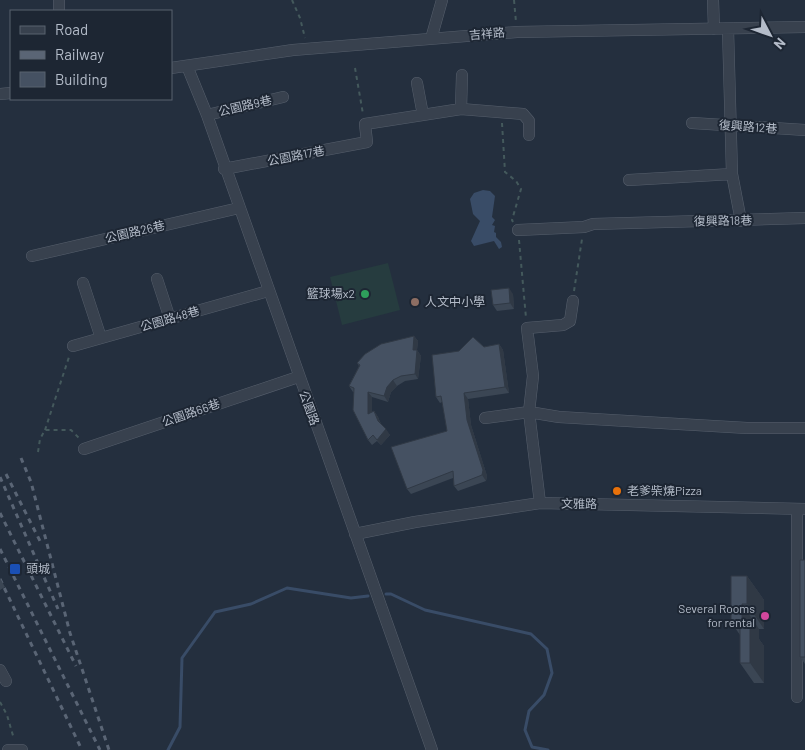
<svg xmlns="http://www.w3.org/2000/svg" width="805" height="750" font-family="Barlow,'Noto Sans TC',sans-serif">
	<rect width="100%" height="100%" fill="#242f3e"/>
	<path fill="#263c3f" d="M388 263 400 310 342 325 330 277Z"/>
	<path fill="#394c67" d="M483 190 490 191 495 196 492 217 495 220 492 225 495 226 494 232 496 233V237L501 242 502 247 499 249 494 241 474 246 471 241 480 221 473 214 470 199 474 193Z"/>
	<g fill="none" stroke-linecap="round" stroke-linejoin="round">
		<path stroke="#394c67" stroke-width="3" d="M386 594H391L425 610 531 634 547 649 552 673 544 695 529 711 525 730 532 747 548 750
			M168 750 180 727 182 658 215 612 251 604 287 588 351 598 368 596"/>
		<g stroke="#565f6c" stroke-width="12">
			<path id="minor" d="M59 0V11
				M713 0 714 29
				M431 39 442 0
				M187 66 207 115 432 750
				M171 68 293 50 517 32 805 27
				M417 83 423 115
				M0 94 11 93
				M461 109 462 75
				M207 115 283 97
				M692 123 805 130
				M224 169 367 142 365 124 461 109 523 114 529 121V135
				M732 174 741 221
				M629 180 732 174 728 29
				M518 230 584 227 593 224 805 218
				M32 256 239 208
				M157 279 170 319
				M83 283 101 338
				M73 346 268 291
				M485 418 529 412 533 376 527 328 563 325 570 321 573 301
				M84 449 298 377
				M540 503 529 412 559 417 747 428H805
				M797 509V697
				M355 534 415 522 540 503 805 509
				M0 670 6 681
				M8 750H22"/>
		</g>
		<path stroke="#44595c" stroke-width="2" stroke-dasharray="4 4" stroke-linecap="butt" d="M292 0 300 18 305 38
			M514 0 516 22
			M355 68 363 114
			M502 123 505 172 516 181 521 189 512 220 513 222
			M519 240 526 318
			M574 291 582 239
			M45 430 69 357
			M38 452 40 439 45 430H71L80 439
			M0 702 7 715 14 739"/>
		<use href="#minor" stroke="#38414e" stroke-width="11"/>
		<path stroke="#5a6575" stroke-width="3" stroke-dasharray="5 5" stroke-linecap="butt" d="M21 458 31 482 70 633 109 750
			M6 474 41 543
			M0 477 58 609
			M0 513 76 666
			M0 549 100 750
			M0 579 82 750"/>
	</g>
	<path fill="#3b4654" d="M513 294 514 309 497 311 493 305Z
		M414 336 418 341 417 350 421 356 418 379 405 381 397 386 391 392 388 402 372 397V412L374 411 378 417 381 424 390 435 381 445 377 441 372 445 368 440 354 392H353L349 386 359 366 357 363Z
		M499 344 503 350 509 393 468 399 471 425 487 476 486 481 458 491 454 486 453 478 411 494 407 489 447 431 442 402 440 403 436 397 484 347Z
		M805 560V664L800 657Z
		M747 576 764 600V629H759V639L764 646V683H754L740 663V635L731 622Z
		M0 578 5 587 0 590Z"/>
	<path fill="#303945" d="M509 288 513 294 514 309 510 303Z
		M414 336 418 341 417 350 421 356 418 379 415 374 413 350Z
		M499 344 503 350 509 393 505 387Z
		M393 380 397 386 391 392 388 402 384 396 387 387Z
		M368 392 372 397V419L368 414Z
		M464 393 468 399 471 425 487 476 486 481 482 475 467 420Z
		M374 411 378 417 382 427 378 421Z
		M386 429 390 435 381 445 377 440Z
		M747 576 764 600V629L747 604Z
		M742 604 759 629V639L764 646V683L750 663V634L742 622Z"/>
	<path fill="#455162" stroke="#303945" d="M509 288 510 303 493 305 491 290Z
		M414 336 413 350H417L415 374 401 376 393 380 387 387 384 396 368 392V414L374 411 378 421 386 429 377 440 373 435 368 440 353 410 354 388 349 386 360 365 357 363 365 354 381 344Z
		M473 337 484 347 499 344 505 387 464 393 467 420 483 470 482 475 454 486 453 471 407 489 391 447 447 431 441 396 436 397 432 355 459 351Z
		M800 560H805V657H800Z
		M731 576H747V604H742V622H731Z
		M740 627H750V663H740Z"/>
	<circle fill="#2e9e5b" stroke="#1d2633" stroke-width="2" cx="365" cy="294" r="5"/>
	<circle fill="#8d6e63" stroke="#1d2633" stroke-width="2" cx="415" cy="302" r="5"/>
	<circle fill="#e8710a" stroke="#1d2633" stroke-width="2" cx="617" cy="491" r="5"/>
	<rect fill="#1a4fb4" stroke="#1d2633" stroke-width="2" x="9" y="563" width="12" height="12" rx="2.5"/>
	<circle fill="#d1479c" stroke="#1d2633" stroke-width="2" cx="765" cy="616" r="5"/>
	<g text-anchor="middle" stroke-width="4" stroke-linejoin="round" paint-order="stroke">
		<g font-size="12" fill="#b4bcc9" stroke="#1d2633">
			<text transform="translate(487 34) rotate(-5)" y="4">吉祥路</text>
			<text transform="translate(245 106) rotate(-13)" y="4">公園路9巷</text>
			<text transform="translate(748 127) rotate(4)" y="4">復興路12巷</text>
			<text transform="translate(296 156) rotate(-11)" y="4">公園路17巷</text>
			<text transform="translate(723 221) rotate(-1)" y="4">復興路18巷</text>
			<text transform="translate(135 232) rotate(-13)" y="4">公園路26巷</text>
			<text transform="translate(170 319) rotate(-16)" y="4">公園路48巷</text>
			<text transform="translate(309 408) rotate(70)" y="4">公園路</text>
			<text transform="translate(191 413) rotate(-19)" y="4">公園路66巷</text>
			<text transform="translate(579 504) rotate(1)" y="4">文雅路</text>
		</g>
		<g font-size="12" fill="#b4bcc9" stroke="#1d2633" text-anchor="start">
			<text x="355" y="298" text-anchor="end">籃球場x2</text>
			<text x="425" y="306">人文中小學</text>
			<text x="627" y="495">老爹柴燒Pizza</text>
			<text x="26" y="573">頭城</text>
			<text x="755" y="613" text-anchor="end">Several Rooms<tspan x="755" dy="14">for rental</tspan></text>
		</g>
	</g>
	<rect x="10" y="10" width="162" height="90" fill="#1d2633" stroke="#59626f"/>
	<rect x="20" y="26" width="25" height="8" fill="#38414e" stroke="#59626f"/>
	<text x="55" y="35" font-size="15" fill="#b4bcc9">Road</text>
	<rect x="20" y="51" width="25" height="8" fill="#5a6575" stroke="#59626f"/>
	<text x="55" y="60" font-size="15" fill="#b4bcc9">Railway</text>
	<rect x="20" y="72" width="25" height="15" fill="#455162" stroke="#59626f"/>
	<text x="55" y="85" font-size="15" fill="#b4bcc9">Building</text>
	<g transform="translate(770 35) rotate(131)" stroke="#1d2633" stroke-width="4" paint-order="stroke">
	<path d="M0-4L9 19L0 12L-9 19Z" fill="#b4bcc9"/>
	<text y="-8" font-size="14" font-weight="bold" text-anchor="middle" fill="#b4bcc9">N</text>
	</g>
</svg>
